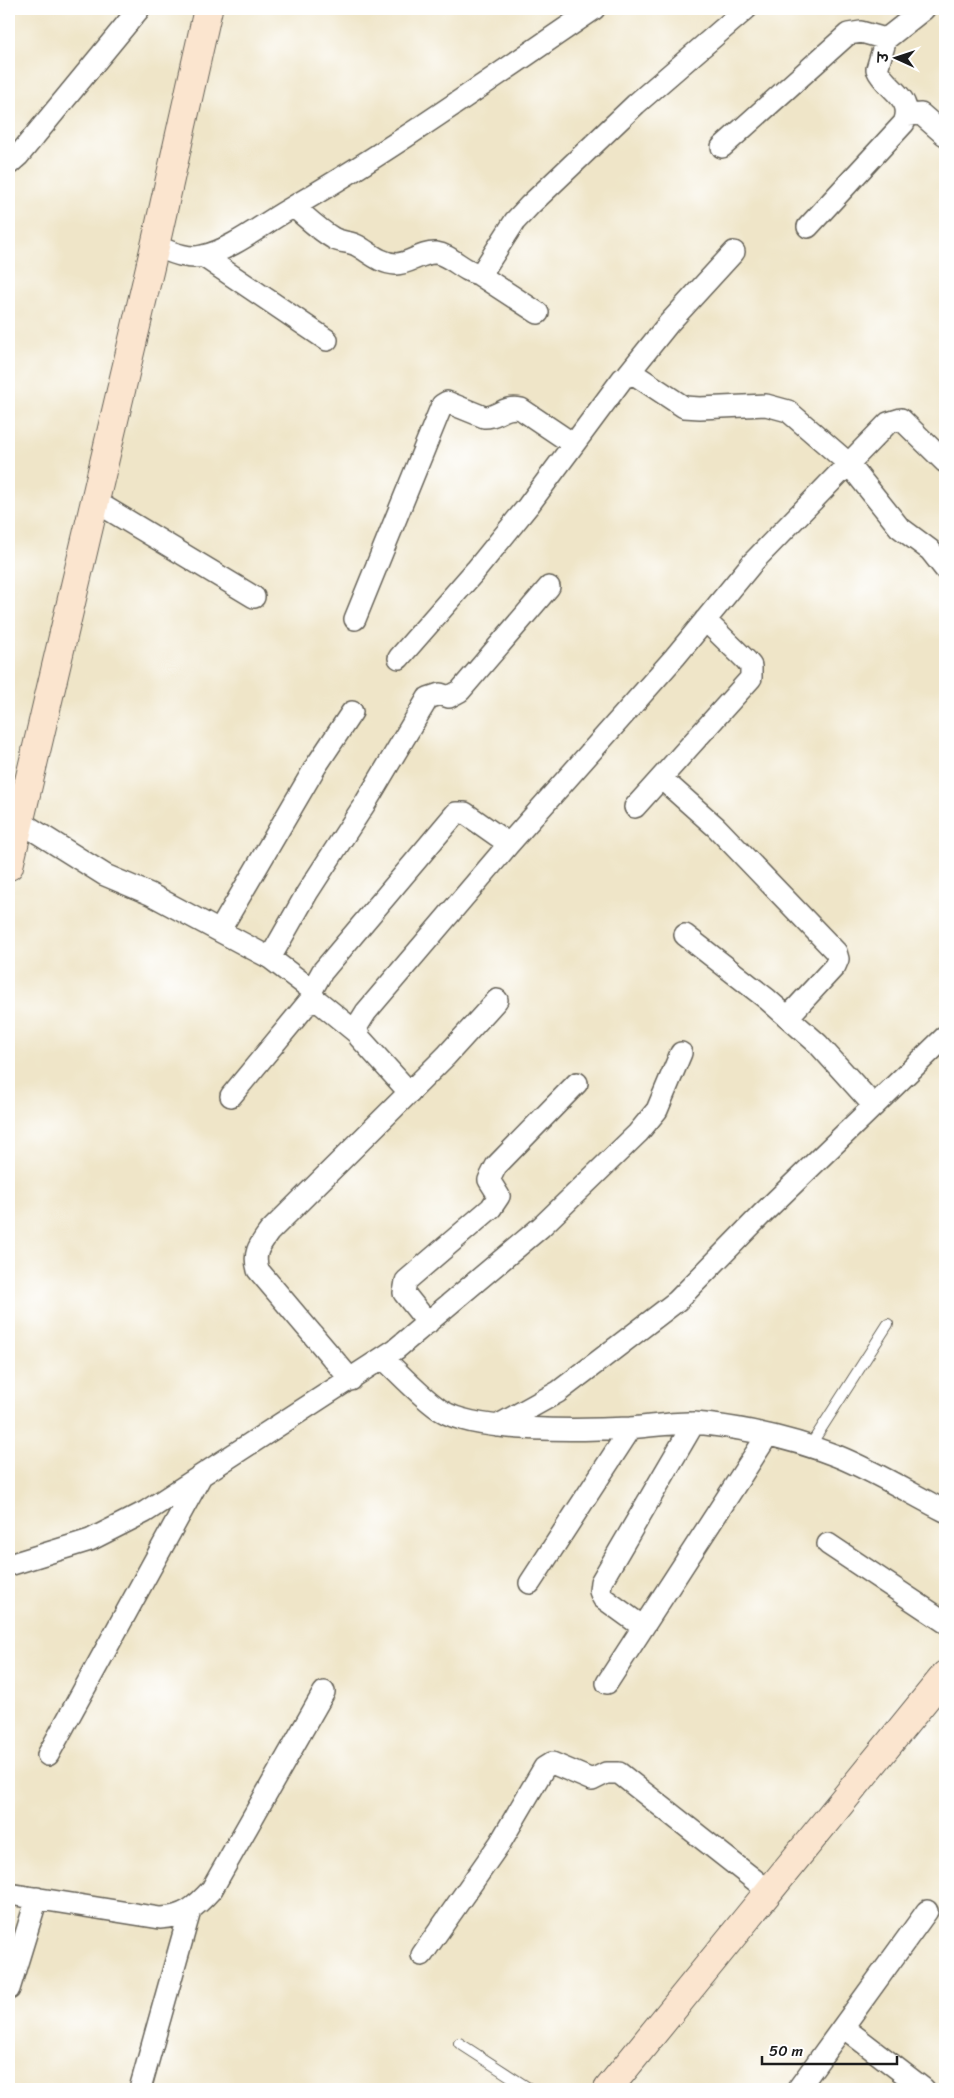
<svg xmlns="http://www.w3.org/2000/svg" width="954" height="2098" font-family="Sriracha,'Playpen Sans Deva',sans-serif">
	<rect width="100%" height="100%" fill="#fff"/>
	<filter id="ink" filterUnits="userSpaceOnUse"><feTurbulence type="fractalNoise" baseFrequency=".02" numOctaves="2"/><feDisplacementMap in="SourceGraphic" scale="10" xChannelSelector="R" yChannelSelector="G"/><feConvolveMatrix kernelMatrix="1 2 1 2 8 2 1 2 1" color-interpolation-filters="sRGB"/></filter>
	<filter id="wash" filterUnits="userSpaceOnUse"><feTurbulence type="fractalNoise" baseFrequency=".0096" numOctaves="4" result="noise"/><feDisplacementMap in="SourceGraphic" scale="20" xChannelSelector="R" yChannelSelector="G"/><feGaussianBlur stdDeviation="1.12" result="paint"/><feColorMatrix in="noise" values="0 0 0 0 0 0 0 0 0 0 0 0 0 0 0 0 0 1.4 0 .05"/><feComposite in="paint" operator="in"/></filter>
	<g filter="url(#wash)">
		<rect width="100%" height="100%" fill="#efe5c8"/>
	</g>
	<g filter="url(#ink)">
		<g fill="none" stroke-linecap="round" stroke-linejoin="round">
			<g stroke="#666258" stroke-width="12">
				<path id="service" d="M810 1446 888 1324
					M459 2043 530 2089"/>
			</g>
			<g stroke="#666258" stroke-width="24">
				<path id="minor" d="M908 115 921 114 945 135
					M722 147 848 34 861 32 886 39 924 9
					M9 164 18 156 139 9
					M294 207C306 217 319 230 333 238 341 243 350 241 358 246 370 253 380 263 396 264 409 264 422 252 436 253 452 255 465 274 481 274L515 221 530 205 636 104 746 9
					M808 227 904 123C915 97 885 89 877 69L886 39
					M155 246C169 251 187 260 202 256 229 251 262 225 286 211 392 150 492 78 594 9
					M203 256 327 340
					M478 274 538 313
					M628 374 669 323 734 252
					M93 500 254 597
					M355 619 442 405 447 402 484 417C498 418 503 405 521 409L573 444
					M399 658 476 570 528 506 623 378 634 374 684 407 700 408 766 405 788 411 848 463 899 527 930 550 945 569
					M661 778 716 827 836 952 838 959 835 966 788 1017
					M635 807 751 678V666L746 660 705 620
					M19 821 105 875 150 894 270 958 312 990
					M220 930 316 766 352 712
					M685 935 767 999 818 1044 874 1106
					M270 958 307 893 366 802 428 698 440 694 449 697 460 691 549 587
					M314 1001 312 990 322 972 456 813H465L509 844
					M410 1093 360 1038 356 1028 366 1012 509 844 675 657 754 561 888 423 901 419 945 462
					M231 1096 308 1003 319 1002 357 1033
					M428 1323 404 1293 406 1281 491 1208 499 1196 489 1180 496 1166 577 1083
					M383 1358C399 1373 425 1401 442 1411 478 1433 586 1430 630 1428 655 1426 679 1421 705 1424 749 1429 796 1440 837 1456 874 1471 910 1493 945 1511
					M351 1380 258 1270C253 1253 259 1246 269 1232L446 1056 497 1000
					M497 1426 558 1392 677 1301 762 1214 945 1037
					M828 1544 945 1622
					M9 1565 90 1540 145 1512 396 1349 541 1227 638 1133 657 1110 681 1053
					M530 1583 631 1428
					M643 1627 603 1598 600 1591 601 1582 694 1423
					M607 1683 767 1436
					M48 1755 201 1476
					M9 1894 160 1918C184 1917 196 1907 212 1889L324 1692
					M422 1955 500 1843 544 1768 552 1763 592 1780 606 1773H619L770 1892
					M9 1989 37 1898
					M843 2027 924 2089
					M140 2089 190 1911
					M798 2089 927 1911"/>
			</g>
			<g stroke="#666258" stroke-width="30">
				<path id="secondary" d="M9 866 155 246 208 9
					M608 2089 945 1675"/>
			</g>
			<use href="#service" stroke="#fff" stroke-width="10"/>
			<use href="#minor" stroke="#fff" stroke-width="21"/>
			<use href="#secondary" stroke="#fbe5cf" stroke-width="28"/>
		</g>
	</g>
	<rect width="954" height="2098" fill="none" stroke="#fff" stroke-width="30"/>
	<g transform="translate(896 58) rotate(273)" stroke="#ffffff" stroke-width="4" paint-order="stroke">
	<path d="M0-4L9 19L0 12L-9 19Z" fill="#1c1c1c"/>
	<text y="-8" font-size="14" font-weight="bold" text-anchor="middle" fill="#1c1c1c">उ</text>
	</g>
	<path d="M762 2056v8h135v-8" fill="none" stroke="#1c1c1c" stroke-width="2.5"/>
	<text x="769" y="2056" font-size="15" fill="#1c1c1c" stroke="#ffffff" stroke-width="4" paint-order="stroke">50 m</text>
</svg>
